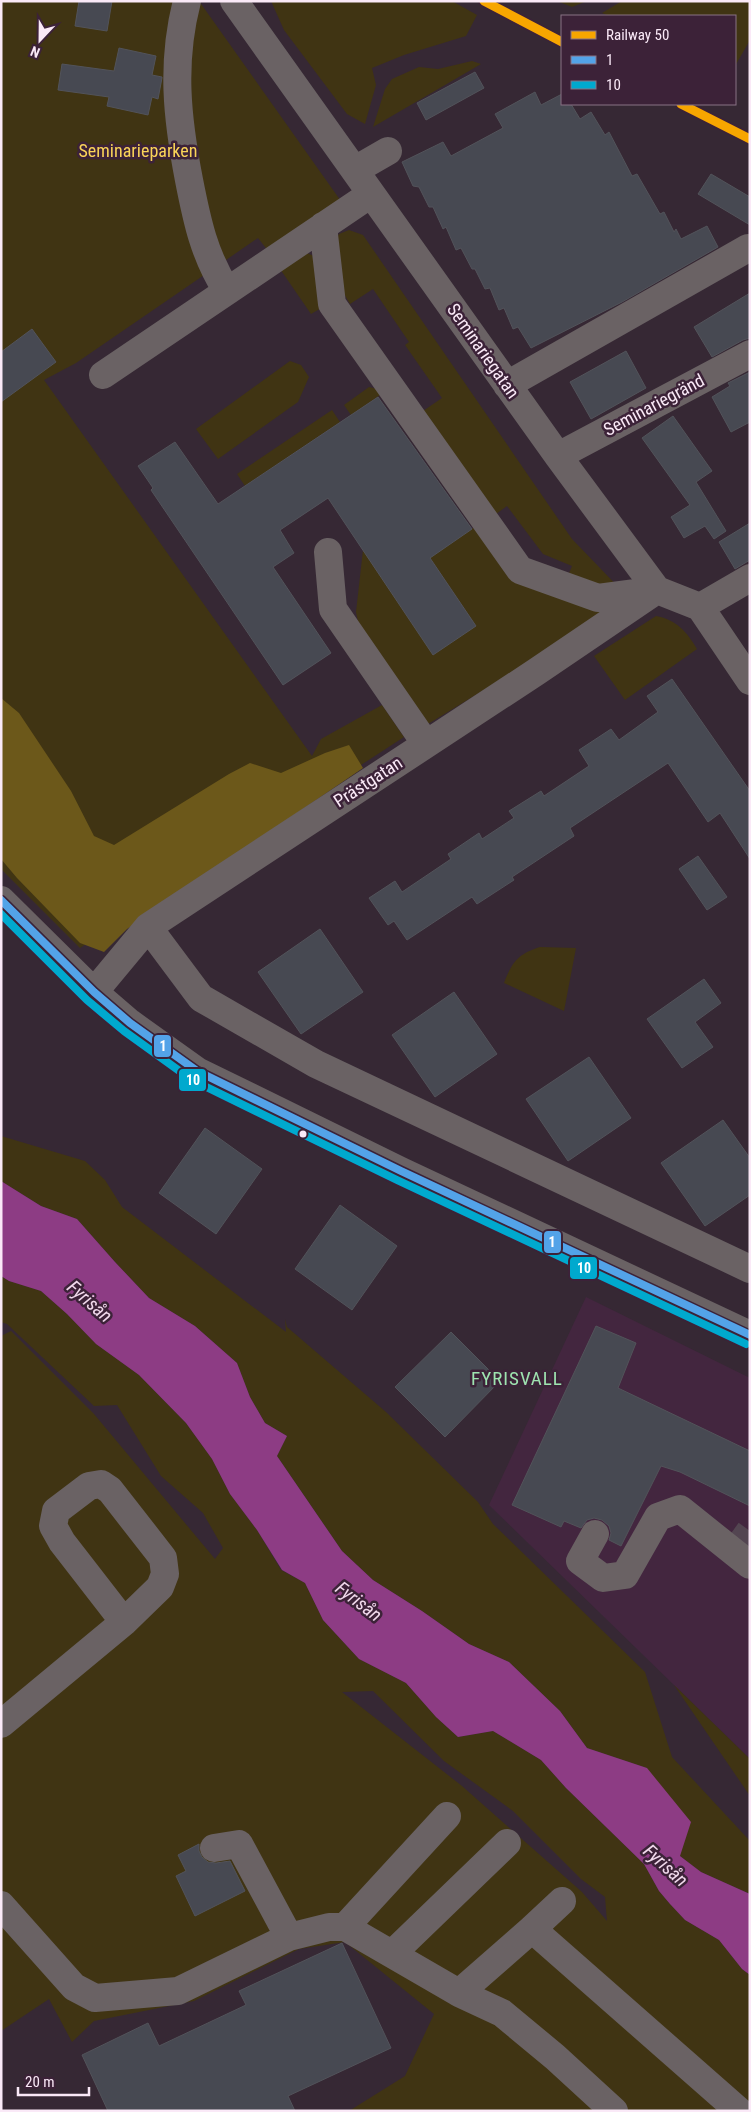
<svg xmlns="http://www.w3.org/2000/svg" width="751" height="2112" font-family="'Roboto Condensed',sans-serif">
	<rect width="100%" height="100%" fill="#362834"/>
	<path fill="#43263f" d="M586 1297 750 1378V1759L489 1505Z"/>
	<path fill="#403413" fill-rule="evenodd" d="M1 1H199L343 204 269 252 258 238 76 363 44 380 312 756 321 739 382 705 404 737 80 948 1 869Z
		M271 1H452L477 15 466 36 404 55 372 68 376 85 365 124 347 114 284 30Z
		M557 1H587L572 7Z
		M622 1H750V40L735 66V16H609L602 13Z
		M472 61 481 64 373 127 385 89 392 79 419 67 438 69Z
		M349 230 363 235 572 539 625 594 565 583 572 566 543 554 507 506 492 517 423 411 442 398 405 345 409 342 373 289 350 304 334 277V243L339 234Z
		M305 252 318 258 323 307 311 314 278 266Z
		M290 361 301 365 309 377 298 402 218 459 196 429Z
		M369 387 386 391 351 415 344 405Z
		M332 410 340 422 245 486 237 474Z
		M476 526 604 612 590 625 428 724 359 626 356 612 363 550 476 626 420 543 453 542Z
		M656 616C677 620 687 632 697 649L625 700 594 656Z
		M540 947 576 948 564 1011 504 983C512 962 518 954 540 947Z
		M1 1136 85 1161 105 1180 122 1207 286 1332 285 1319 287 1327 386 1412 478 1502 493 1524 645 1672 672 1757 750 1841V1894L701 1872 680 1856 647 1768 587 1748 560 1711 509 1662 469 1644 422 1611 373 1580 342 1551 277 1456 287 1436 265 1423 250 1397 237 1363 195 1326 149 1298 115 1262 77 1219 41 1206 1 1181Z
		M1 1276 9 1281 41 1291 67 1314 96 1344 139 1375 186 1423 212 1459 230 1494 257 1530 281 1570 305 1583 323 1620 359 1659 406 1683 436 1717 458 1737 493 1731 541 1760 566 1788 644 1864 659 1891 670 1904 685 1920 719 1940 742 1969 750 1975V2111H349L405 2076 434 2014 345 1942 299 1949 194 2001 94 2021 72 2042 49 1999 1 2031V1336L11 1331 94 1414 215 1559 223 1548 203 1513 161 1476 117 1405 94 1406 7 1324 1 1322ZM373 1691 444 1761 513 1811 581 1879 605 1897 607 1921 582 1892 462 1786 342 1692Z
		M674 1685 750 1759V1796Z"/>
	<path fill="#6c581a" d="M1 698 19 713 71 791 94 836 114 845 229 774 250 763 281 773 325 753 349 745 363 768 127 929 104 952 80 943 17 878 1 859Z"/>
	<path fill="#8d3c84" d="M1 1181 41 1206 77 1219 115 1262 149 1298 195 1326 237 1363 250 1397 265 1423 287 1436 277 1456 342 1551 373 1580 422 1611 469 1644 509 1662 560 1711 587 1748 647 1768 691 1822 680 1856 701 1872 750 1894V1975L742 1969 719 1940 685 1920 670 1904 659 1891 644 1864 566 1788 541 1760 493 1731 458 1737 436 1717 406 1683 359 1659 323 1620 305 1583 282 1570 257 1530 230 1494 212 1459 186 1423 139 1375 96 1344 67 1314 41 1291 9 1281 1 1276Z"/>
	<path fill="#474952" stroke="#52535a" d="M79 1H112L107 31 75 26Z
		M119 48 156 56 152 75 162 77V78L158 99 152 97 148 115 107 106 109 97 58 90 62 64 114 71Z
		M475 72 484 88 426 120 417 103Z
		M535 92 541 105 562 94V104H571L580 119 591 112 605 135 609 132 632 176 637 174 660 214 664 212 674 232 676 229 681 239 707 226 718 247 622 302 531 348 518 327 513 329 504 308 499 310 490 288 485 289 475 269H472L461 248 456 250 446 227 443 229 433 207H429L419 187 413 186 402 162 443 142 451 156 503 128 495 114Z
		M711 174 750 197V225L698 194Z
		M750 293V338L743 340 712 357 694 327Z
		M32 329 56 362 1 402V352Z
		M626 351 646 388 591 419 570 382Z
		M750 372V422L731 432 712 397 730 386 728 383Z
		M378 397 472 529 430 558 476 626 433 655 328 498 280 530 294 553 273 567 331 653 283 685 151 490 153 488 138 466 175 442 218 504Z
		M673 416 712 471 696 482 726 531 714 539 705 526 684 538 671 517 690 505 642 438Z
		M750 523V560L735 569 719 542Z
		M672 679 750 791V859L720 813 708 822 668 763 570 828 574 836 512 877 514 880 477 904 472 897 407 940 394 921 388 925 369 898 395 881 402 892 451 859 448 854 479 833 482 839 514 818 509 811 541 791 544 796 589 766 579 750 611 729 619 740 658 712 647 696Z
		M698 856 727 897 707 910 679 869Z
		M320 929 363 992 301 1034 258 972Z
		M704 979 721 1003 695 1022 713 1047 682 1068 647 1019Z
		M454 992 497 1054 435 1097 392 1035Z
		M589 1057 631 1118 568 1161 526 1099Z
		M723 1120 750 1158V1195L705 1226 661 1163Z
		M205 1128 262 1169 216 1234 159 1193Z
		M340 1205 397 1246 352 1310 295 1269Z
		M596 1326 636 1343 618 1388 750 1451V1506L680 1472 661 1466 621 1546 609 1540 611 1533 609 1526 602 1520 594 1518 587 1520 581 1528 564 1521 561 1527 512 1505Z
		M451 1332 500 1381 445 1437 395 1387Z
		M199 1844V1851L202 1857 208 1862 216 1863 230 1861 245 1891 195 1916 176 1876 186 1871 178 1855Z
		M342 1943 391 2048 288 2096 295 2111H108L82 2055 148 2023 159 2046 246 2005 239 1991Z"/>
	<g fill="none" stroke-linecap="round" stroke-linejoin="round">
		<path stroke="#534551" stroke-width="28" stroke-dasharray="28 14" stroke-linecap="butt" d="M734 1553 750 1531"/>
		<path stroke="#6a6264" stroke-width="28" d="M187 1C171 63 177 118 189 180 197 221 204 255 227 291
			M234 1 558 456 657 590 700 607 750 681
			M355 170 388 151
			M323 226 332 304 520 570 598 598 651 591
			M103 375 371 194
			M507 385 748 248
			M558 456 750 354
			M328 552 333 609 426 744
			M700 607 750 578
			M1 900 94 992 130 1023 197 1071 401 1171 750 1335
			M148 927 201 998 316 1064 750 1269
			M94 992 148 927 536 672 657 590
			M595 1534 580 1561 603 1578 625 1575 658 1517 680 1509 750 1565
			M1 1724 124 1622 160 1587 165 1574 163 1558 110 1490 101 1484 89 1486 56 1511 53 1526 62 1542 124 1622
			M214 1848 239 1844 289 1937
			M1 1905 74 1987 95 1998 178 1991 289 1937 329 1927H345L459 1993 502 2013 555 2057 614 2111
			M345 1927 447 1816
			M532 1929 562 1901
			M392 1954 507 1843
			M459 1993 532 1929 739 2111"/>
		<g stroke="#3c2238" stroke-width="11">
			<path id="bus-1" d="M1 900 94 992 130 1023 197 1071 401 1171 750 1335"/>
		</g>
		<g stroke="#3c2238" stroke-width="11">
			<path id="bus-2" d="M1 914 87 1000 124 1031 192 1080 397 1180 746 1344"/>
		</g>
		<use href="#bus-1" stroke="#53a3e8" stroke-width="8"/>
		<use href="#bus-2" stroke="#00a9ce" stroke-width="8"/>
		<g stroke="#3c2238" stroke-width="12">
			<path id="rail-1" d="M484 1 562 42
				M681 104 750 139"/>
		</g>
		<use href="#rail-1" stroke="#f7a600" stroke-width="9"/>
	</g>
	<circle fill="#fae9f7" stroke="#3c2238" stroke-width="2" cx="303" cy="1134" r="4.5"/>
	<g text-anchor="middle" stroke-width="5" stroke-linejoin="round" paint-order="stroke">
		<g font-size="18" fill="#fad458" stroke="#3c2238">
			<text x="138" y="157">Seminarieparken</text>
		</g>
		<g font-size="18" fill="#fae9f7" stroke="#3c2238">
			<text transform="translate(483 351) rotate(55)" y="6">Seminariegatan</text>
			<text transform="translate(654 405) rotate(-28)" y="6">Seminariegränd</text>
			<text transform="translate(368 782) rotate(-33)" y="6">Prästgatan</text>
		</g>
		<g font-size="19" font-style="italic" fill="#f1d9ec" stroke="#3c2238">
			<text transform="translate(90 1301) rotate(41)" y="7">Fyrisån</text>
			<text transform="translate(359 1601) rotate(37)" y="7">Fyrisån</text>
			<text transform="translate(666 1865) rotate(42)" y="7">Fyrisån</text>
		</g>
		<g font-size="19" letter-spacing="1" fill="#9ee3b0" stroke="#3c2238">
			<text x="517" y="1385">FYRISVALL</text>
		</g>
	</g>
	<g stroke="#3c2238" stroke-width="2">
		<rect x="153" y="1034" width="19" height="24" rx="5" fill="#53a3e8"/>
		<rect x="178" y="1068" width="29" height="24" rx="5" fill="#00a9ce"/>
		<rect x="543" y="1230" width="19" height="24" rx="5" fill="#53a3e8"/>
		<rect x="569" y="1256" width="29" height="24" rx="5" fill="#00a9ce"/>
	</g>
	<g font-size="14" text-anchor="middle" font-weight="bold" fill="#fff">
		<text x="163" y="1051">1</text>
		<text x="193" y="1085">10</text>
		<text x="552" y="1247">1</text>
		<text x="584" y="1273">10</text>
	</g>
	<rect width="751" height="2112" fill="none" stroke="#fae9f7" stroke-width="5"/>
	<rect x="561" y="15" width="175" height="90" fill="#3c2238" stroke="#887284"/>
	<rect x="571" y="31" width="25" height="8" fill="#f7a600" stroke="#887284"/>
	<text x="606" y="40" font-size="15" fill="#fae9f7">Railway 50</text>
	<rect x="571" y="56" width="25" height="8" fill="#53a3e8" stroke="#887284"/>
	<text x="606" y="65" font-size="15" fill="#fae9f7">1</text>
	<rect x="571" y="81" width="25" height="8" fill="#00a9ce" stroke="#887284"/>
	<text x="606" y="90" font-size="15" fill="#fae9f7">10</text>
	<g transform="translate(40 40) rotate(202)" stroke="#3c2238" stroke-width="4" paint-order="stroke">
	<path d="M0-4L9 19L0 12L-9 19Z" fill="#fae9f7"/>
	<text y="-8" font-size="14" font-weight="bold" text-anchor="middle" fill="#fae9f7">N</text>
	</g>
	<path d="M18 2087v8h71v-8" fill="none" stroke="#fae9f7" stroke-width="2.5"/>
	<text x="25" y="2087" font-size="15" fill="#fae9f7" stroke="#3c2238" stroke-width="4" paint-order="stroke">20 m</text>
</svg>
